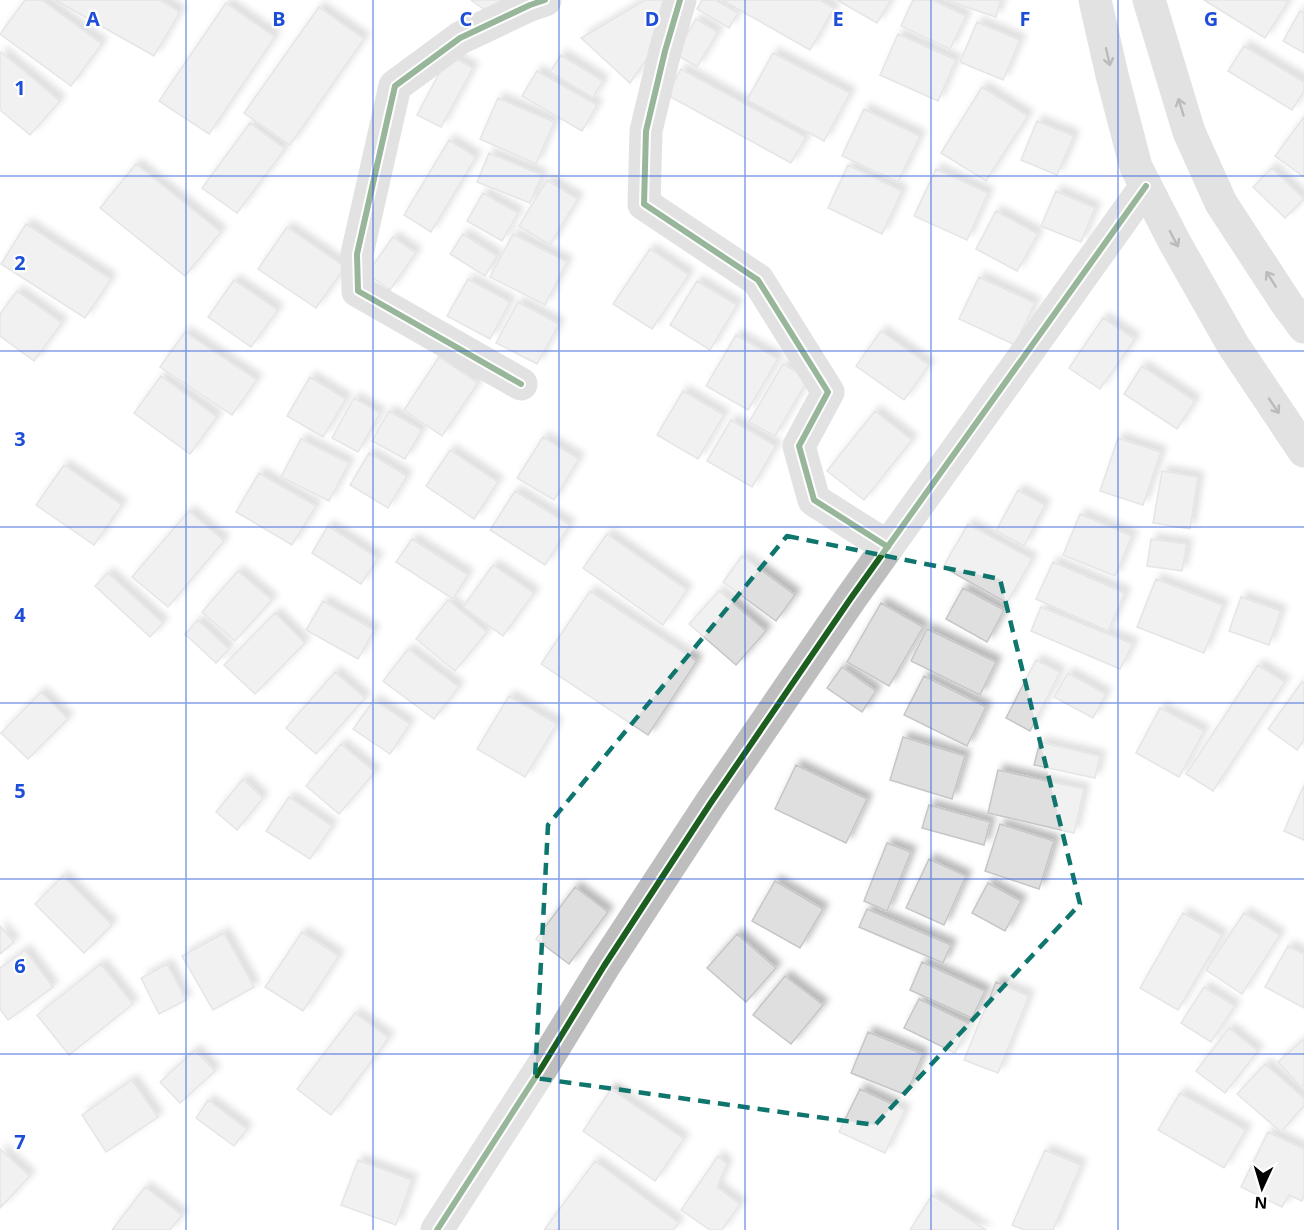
<svg xmlns="http://www.w3.org/2000/svg" width="1304" height="1230" font-family="'Noto Sans',sans-serif">
	<defs>
		<filter id="shadow"><feDropShadow dx="5.5" dy="-5.5" stdDeviation="3" flood-color="#0004"/></filter>
	</defs>
	<rect width="100%" height="100%" fill="#fff"/>
	<path fill="#dfdfdf" stroke="#c6c6c6" stroke-width="1.5" filter="url(#shadow)" d="M25 0H42L102 44 71 86 0 34Z
		M55 0H160L180 12 154 56Z
		M471 0H509L496 18Z
		M645 0H666L674 20 630 83 581 38Z
		M702 0H716L738 13 729 28 697 9Z
		M722 0H820L834 8 810 50Z
		M837 0H891L877 23Z
		M913 0H933L966 16 950 49 901 26Z
		M945 0H1001L996 17Z
		M1204 0H1284L1288 2 1265 38Z
		M226 3 275 37 209 134 159 101Z
		M319 7 364 39 290 145 244 113Z
		M1300 11 1304 13V53L1283 41Z
		M696 19 718 32 697 67 675 54Z
		M977 22 1020 40 1003 80 960 62Z
		M898 34 956 60 938 101 880 75Z
		M1244 46 1304 82V91L1292 110 1228 71Z
		M1 52 60 101 30 135 0 110V53Z
		M773 53 850 93 824 141 747 100Z
		M449 55 473 68 441 127 417 115Z
		M561 55 603 81 593 98 550 72Z
		M681 69 806 137 791 163 667 95Z
		M537 71 597 105 582 131 522 96Z
		M982 87 1028 116 986 181 941 153Z
		M498 98 554 122 536 164 480 139Z
		M864 109 920 136 898 182 842 156Z
		M1304 117V177L1275 156Z
		M1037 121 1074 136 1057 175 1021 160Z
		M250 123 285 149 237 213 202 188Z
		M449 140 476 157 431 232 404 215Z
		M489 153 542 175 530 203 477 182Z
		M136 164 221 232 185 276 100 208Z
		M848 165 902 191 882 234 828 208Z
		M1272 168 1304 199 1285 218 1253 187Z
		M936 169 988 193 967 240 914 216Z
		M547 180 578 199 550 245 519 226Z
		M1056 191 1095 208 1081 242 1041 226Z
		M483 193 518 213 502 241 467 221Z
		M996 211 1038 234 1017 271 976 249Z
		M26 224 111 279 85 318 1 264Z
		M287 227 345 267 316 308 258 269Z
		M463 234 497 256 485 276 450 254Z
		M513 234 567 262 545 305 490 277Z
		M393 237 416 253 390 290 367 274Z
		M650 249 689 275 652 329 613 304Z
		M979 277 1035 303 1015 345 959 319Z
		M468 279 510 302 490 339 447 316Z
		M234 280 278 310 251 347 208 317Z
		M697 281 737 305 710 350 670 325Z
		M17 291 62 323 34 361 0 336V314Z
		M518 302 559 324 537 364 496 343Z
		M1103 318 1135 339 1100 389 1069 368Z
		M881 331 929 365 904 400 856 366Z
		M185 332 257 380 232 415 160 367Z
		M736 335 778 359 748 410 706 386Z
		M439 357 478 383 442 436 404 410Z
		M783 364 809 378 775 436 749 422Z
		M1142 366 1195 401 1177 429 1124 394Z
		M161 376 217 417 190 454 134 413Z
		M310 377 346 399 323 437 287 416Z
		M683 391 724 415 698 459 657 435Z
		M354 398 380 413 358 452 332 438Z
		M389 411 422 430 405 459 372 441Z
		M875 411 912 440 864 500 827 471Z
		M731 420 776 446 752 487 707 461Z
		M543 437 579 459 554 500 517 478Z
		M1118 438 1161 452 1143 505 1100 491Z
		M301 439 349 463 329 501 281 477Z
		M450 450 498 482 474 519 426 486Z
		M369 453 407 476 388 508 350 485Z
		M64 465 122 505 94 545 36 505Z
		M1162 471 1198 477 1190 529 1153 523Z
		M259 473 316 506 292 545 236 512Z
		M1018 490 1045 505 1024 546 996 531Z
		M515 491 570 525 545 565 490 530Z
		M189 511 224 541 168 607 132 577Z
		M1080 514 1132 536 1115 576 1063 555Z
		M968 524 1032 559 1007 603 943 567Z
		M328 526 378 558 361 584 312 553Z
		M607 534 687 590 663 625 583 568Z
		M412 539 468 575 453 599 396 562Z
		M1151 539 1187 544 1182 571 1147 566Z
		M742 556 795 595 776 621 723 582Z
		M1053 562 1125 593 1108 631 1036 599Z
		M493 565 534 593 503 636 463 607Z
		M238 571 272 600 235 641 202 612Z
		M108 573 163 623 150 637 95 586Z
		M1156 579 1223 605 1204 653 1137 627Z
		M963 588 1004 610 987 642 946 619Z
		M590 591 697 661 648 735 541 664Z
		M719 591 766 631 736 665 689 624Z
		M1241 597 1281 611 1269 645 1229 631Z
		M448 600 487 632 455 671 416 639Z
		M323 601 374 630 358 659 306 630Z
		M881 603 923 627 889 686 847 662Z
		M1041 607 1133 644 1120 669 1031 631Z
		M275 613 305 643 255 694 224 665Z
		M198 620 229 649 216 663 185 634Z
		M927 629 996 662 980 695 911 661Z
		M408 649 459 687 434 719 383 681Z
		M1036 660 1060 672 1030 731 1006 718Z
		M1258 665 1285 682 1213 791 1186 774Z
		M842 667 876 691 862 712 827 688Z
		M335 672 365 698 316 754 286 728Z
		M1068 673 1106 694 1093 718 1054 697Z
		M924 676 986 707 967 746 904 715Z
		M1302 682 1304 683V740L1297 750 1268 729Z
		M41 692 68 719 28 759 1 733Z
		M509 696 557 724 525 777 477 749Z
		M374 700 410 724 390 754 353 729Z
		M1160 708 1204 731 1179 777 1136 753Z
		M903 737 965 756 952 799 890 780Z
		M1040 742 1100 756 1095 778 1034 765Z
		M341 744 375 772 339 814 306 786Z
		M796 765 867 799 846 843 775 809Z
		M998 770 1084 789 1074 833 988 813Z
		M243 779 263 798 237 830 216 812Z
		M1304 785V840L1284 831Z
		M289 797 332 826 310 859 266 831Z
		M929 805 990 822 984 845 922 828Z
		M1000 824 1054 841 1039 889 985 871Z
		M887 843 911 852 887 911 864 901Z
		M929 859 966 876 944 925 906 908Z
		M63 876 112 925 84 953 35 904Z
		M775 881 823 909 800 948 752 921Z
		M988 883 1021 901 1005 931 972 913Z
		M575 887 608 912 569 964 536 939Z
		M867 909 951 945 943 963 859 927Z
		M1183 913 1222 935 1178 1010 1140 988Z
		M1244 913 1280 935 1242 994 1206 970Z
		M0 926 14 942 0 954Z
		M302 932 339 956 303 1011 265 987Z
		M224 933 254 987 213 1010 182 956Z
		M737 934 776 968 746 1002 707 968Z
		M1288 946 1304 954V1008L1265 987Z
		M25 950 53 987 8 1020 0 1009V968Z
		M922 962 985 991 972 1018 910 990Z
		M101 964 133 1004 69 1055 37 1015Z
		M167 964 186 1000 159 1014 141 978Z
		M785 976 823 1005 791 1044 753 1015Z
		M996 982 1029 996 998 1073 964 1060Z
		M1204 987 1235 1006 1211 1042 1181 1023Z
		M919 999 970 1024 955 1053 904 1028Z
		M355 1013 389 1038 331 1115 297 1089Z
		M1229 1028 1258 1051 1225 1093 1196 1071Z
		M868 1032 923 1054 906 1095 851 1073Z
		M1304 1039V1084L1301 1087 1278 1062Z
		M195 1050 215 1071 180 1103 160 1082Z
		M1265 1064 1304 1098V1106L1281 1132 1237 1094Z
		M132 1080 158 1117 106 1152 82 1115Z
		M611 1089 684 1139 655 1181 583 1131Z
		M860 1089 905 1110 885 1153 839 1132Z
		M1180 1093 1246 1130 1224 1168 1158 1130Z
		M208 1100 247 1129 234 1146 196 1118Z
		M1268 1132 1304 1149V1196L1302 1201 1289 1195 1282 1207 1241 1187Z
		M0 1149 30 1176 0 1208Z
		M1045 1150 1081 1165 1053 1230H1024L1012 1225Z
		M718 1156 727 1164 717 1187 740 1204 722 1230H710L681 1210Z
		M358 1160 412 1180 396 1225 341 1205Z
		M595 1161 679 1223 673 1230H544Z
		M145 1187 182 1215 170 1230H112Z
		M932 1195 986 1230H910Z"/>
	<g fill="none" stroke-linecap="round" stroke-linejoin="round">
		<path stroke="#bebebe" stroke-width="33" d="M680 0 665 51 646 131 644 204 758 280 828 392 799 446 814 500 888 547
			M1095 0 1112 75 1136 167 1175 243 1233 345 1304 451
			M1149 0 1189 132 1221 203 1287 304 1304 327
			M521 384 358 291 357 254 395 86 460 38 530 5 545 0
			M437 1230 542 1067 604 966 710 804 851 598 1146 186"/>
		<g stroke="#fff" stroke-width="10">
			<path id="cycleway" d="M680 0 665 51 646 131 644 204 758 280 828 392 799 446 814 500 888 547
				M521 384 358 291 357 254 395 86 460 38 530 5 545 0
				M437 1230 542 1067 604 966 710 804 851 598 1146 186"/>
		</g>
		<use href="#cycleway" stroke="#1b5e20" stroke-width="6"/>
	</g>
	<defs><path id="oneway-shaft" d="M-6 0H5M1.5-3L5.5 0L1.5 3" fill="none" stroke-width="1.6" stroke-linecap="round" stroke-linejoin="round" transform="scale(1.5)"/></defs>
	<g stroke="#686868">
		<use href="#oneway-shaft" transform="translate(1108 57) rotate(77)"/>
		<use href="#oneway-shaft" transform="translate(1181 107) rotate(-107)"/>
		<use href="#oneway-shaft" transform="translate(1174 239) rotate(62)"/>
		<use href="#oneway-shaft" transform="translate(1271 279) rotate(-123)"/>
		<use href="#oneway-shaft" transform="translate(1274 406) rotate(56)"/>
	</g>
	<path d="M0 0H1304V1230H0ZM787 536 1000 579 1080 904 875 1125 535 1078 548 825Z" fill="#fff" fill-opacity=".55" fill-rule="evenodd"/>
	<path fill="none" stroke="#0f766e" stroke-width="4.5" stroke-dasharray="12 8" stroke-linejoin="round" d="M787 536 1000 579 1080 904 875 1125 535 1078 548 825Z"/>
	<path fill="none" stroke="#1d4ed8" stroke-width="1.5" stroke-opacity="0.55" d="M186 0V1230M373 0V1230M559 0V1230M745 0V1230M931 0V1230M1118 0V1230M0 176H1304M0 351H1304M0 527H1304M0 703H1304M0 879H1304M0 1054H1304"/>
	<g font-size="20" text-anchor="middle" font-weight="bold" fill="#1d4ed8" stroke="#fff" stroke-width="4.5" stroke-linejoin="round" paint-order="stroke">
		<text x="93" y="26">A</text>
		<text x="279" y="26">B</text>
		<text x="466" y="26">C</text>
		<text x="652" y="26">D</text>
		<text x="838" y="26">E</text>
		<text x="1025" y="26">F</text>
		<text x="1211" y="26">G</text>
		<text x="20" y="95">1</text>
		<text x="20" y="270">2</text>
		<text x="20" y="446">3</text>
		<text x="20" y="622">4</text>
		<text x="20" y="798">5</text>
		<text x="20" y="973">6</text>
		<text x="20" y="1149">7</text>
	</g>
	<g transform="translate(1262 1188) rotate(184)" stroke="#ffffff" stroke-width="4.5" paint-order="stroke">
	<path d="M0-4.5L10 22L0 15L-10 22Z" fill="#000000"/>
	<text y="-9" font-size="16" font-weight="bold" text-anchor="middle" fill="#000000">N</text>
	</g>
</svg>
